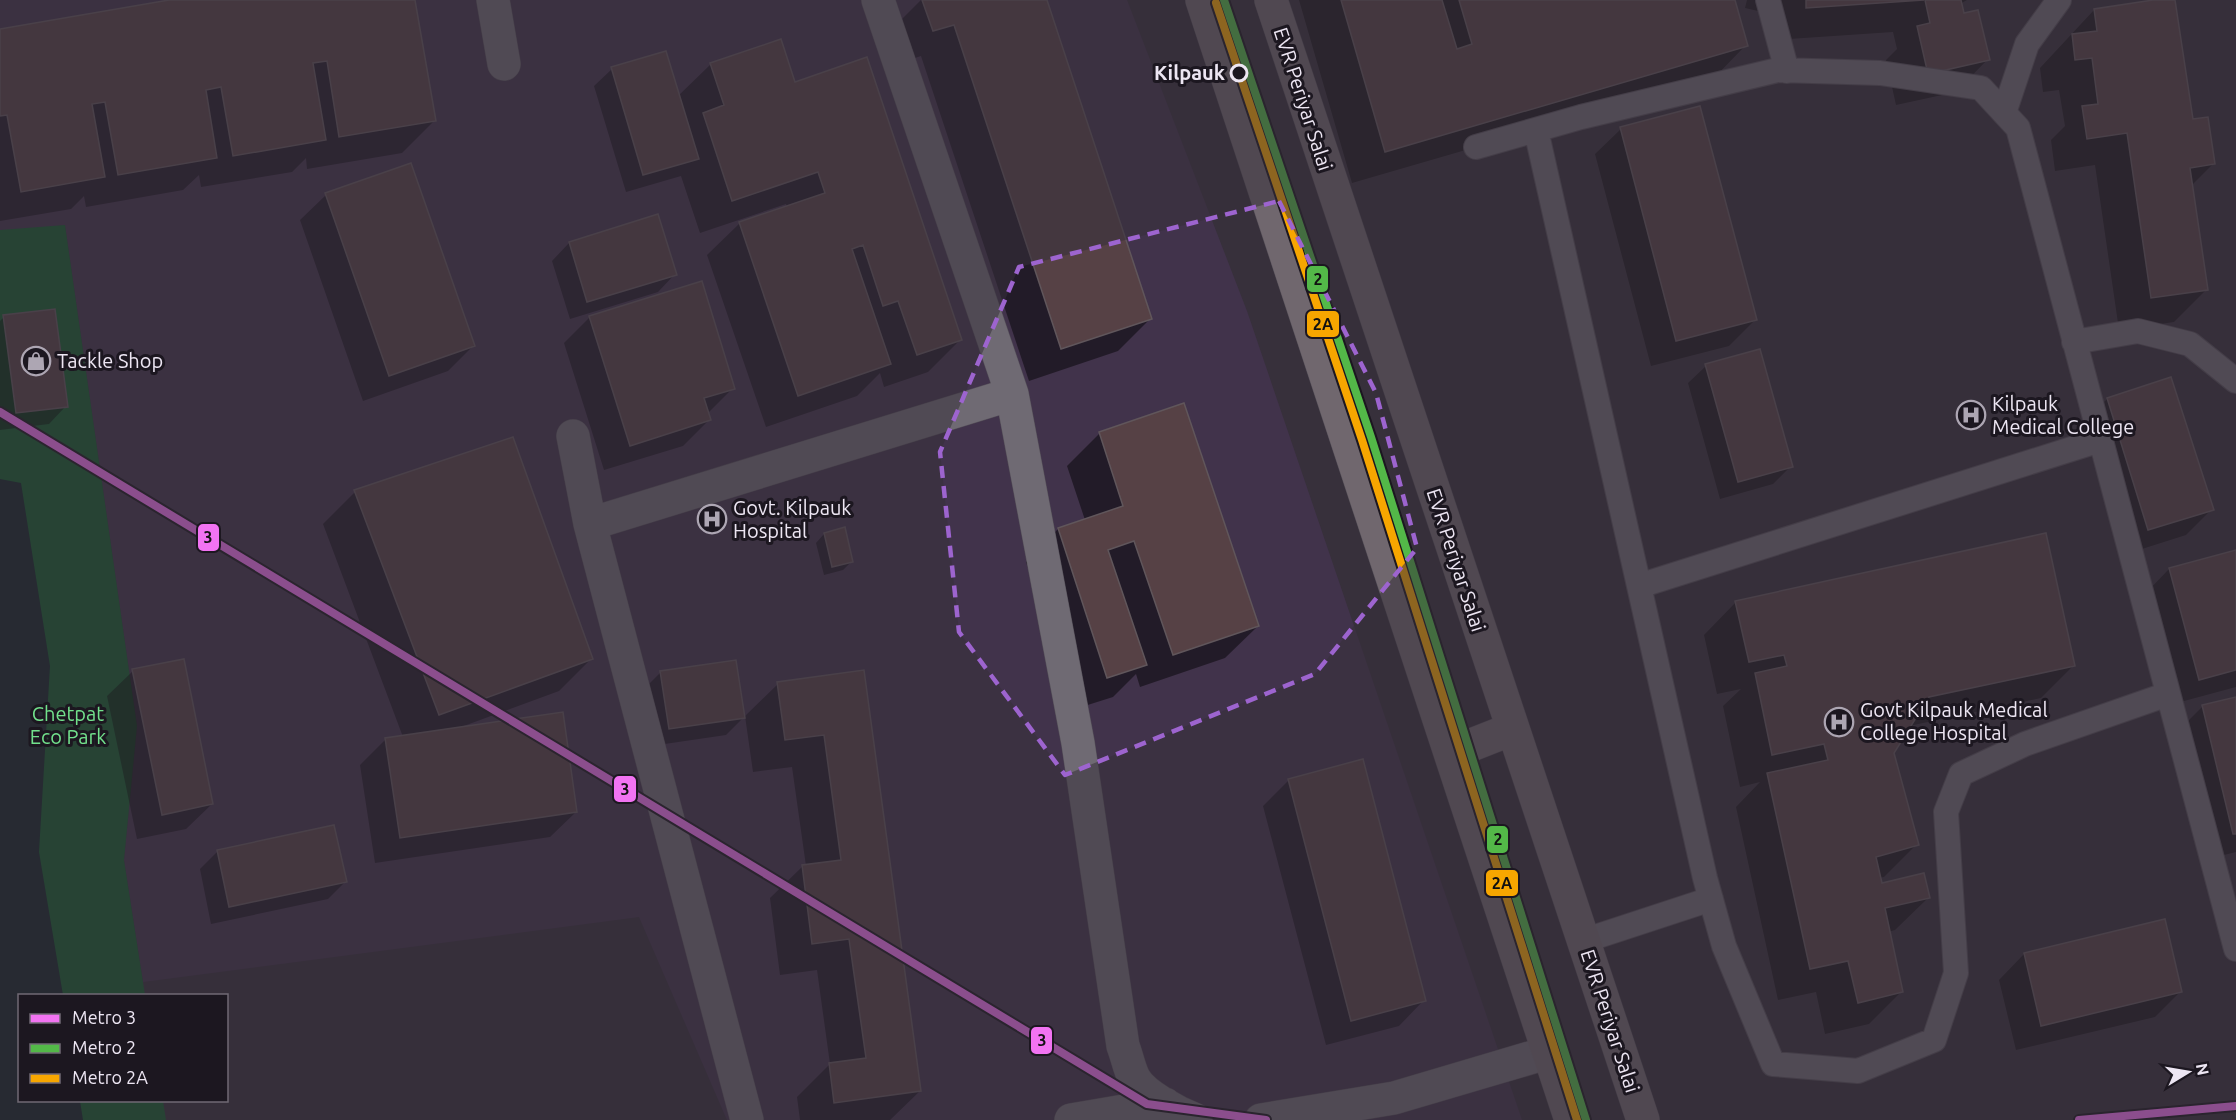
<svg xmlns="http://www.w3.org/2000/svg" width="2236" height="1120" font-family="Ubuntu,sans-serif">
	<rect width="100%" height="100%" fill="#37303b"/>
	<path fill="#41334b" d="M0 0H1127L1247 311 1522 1120H727L639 917 143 982 124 860 137 726 65 225 0 233Z"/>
	<path fill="#145c2e" d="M65 225 137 726 124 860 145 995 20 996V1100L163 1101 166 1120H0V230Z"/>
	<path fill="#142529" d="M0 479 21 483 50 666 39 852 63 995 20 996V1100L80 1101 83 1120H0Z"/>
	<path fill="#0007" d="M178 0H414L434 121 402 153 307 169 306 158 292 172 201 187 199 175 183 190 86 207 84 196 71 209 0 221V31Z
		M921 0H1045L1150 319 1118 351 1029 381 921 56 900 63 890 31Z
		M1299 0H1733L1746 45 1714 78 1352 183Z
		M1747 0H1967L1960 4 1962 15 1988 59 1956 92 1896 105 1886 60 1897 49 1893 32 1774 40 1775 15 1745 8Z
		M2163 0H2174L2192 121 2213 164 2191 186 2207 289 2174 322 2119 330 2095 165 2055 171 2051 140 2065 126 2059 90 2043 92 2040 68 2094 10Z
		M780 41 794 84 961 339 928 372 884 387 880 373 857 396 766 427 707 255 740 223 787 207 786 204 700 233 681 176 626 192 594 86 612 69 678 96 710 65Z
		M1621 129 1755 320 1729 346 1651 366 1595 154Z
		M326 195 473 346 448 371 363 401 300 220Z
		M569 243 675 274 658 292 570 319 552 261Z
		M4 317 66 406 49 424 0 430V321Z
		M590 317 733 388 707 414 709 420 683 446 604 470 564 343Z
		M1706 366 1791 466 1773 484 1720 499 1688 383Z
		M2107 399 2212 509 2186 535 2123 555 2082 425Z
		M1100 433 1258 626 1225 658 1140 687 1136 674 1113 697 1075 709 1026 562 1058 529 1085 520 1067 466Z
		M355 492 591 659 559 691 461 727 576 812 550 837 375 863 360 765 386 739 403 737 323 524Z
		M824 534 852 561 843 570 824 575 816 543Z
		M2236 551V687L2173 704 2144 595 2169 569Z
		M1736 602 2074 665 2041 698 1909 726 1892 753 1917 844 1884 877 1879 878 1881 885 1928 898 1895 930 1888 932 1901 992 1869 1024 1825 1034 1816 992 1778 1000 1736 807 1760 782 1740 787 1723 706 1741 689 1717 694 1704 635Z
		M133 671 212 804 186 829 137 839 107 696Z
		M863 672 920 1091 890 1120H800L797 1097 830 1064 817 970 780 975 770 898 803 866H806L792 767 753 772 745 716 778 684Z
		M660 673 744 717 726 735 651 746 643 690Z
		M2236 698V852L2208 859 2177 732 2202 707Z
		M1289 780 1424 1000 1399 1026 1326 1045 1263 806Z
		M218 851 345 882 328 899 211 924 200 869Z
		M2024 954 2180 992 2155 1017 2016 1050 1999 980Z"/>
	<path fill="#564145" stroke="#60565b" stroke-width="1.5" d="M169 0H415L436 121 339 137 327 61 313 63 326 140 233 156 221 87 206 90 217 158 118 175 105 102 92 104 105 177 21 192 7 115 0 116V29Z
		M922 0H1047L1152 319 1061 349 954 25 933 31Z
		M1341 0H1442L1457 49 1472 44 1459 0H1735L1748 46 1385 152Z
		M1806 0H1924L1806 8Z
		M1925 0H1961L1964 13 1978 10 1990 60 1928 74 1917 26 1930 23Z
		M2153 0H2175L2193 119 2208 117 2215 164 2190 168 2208 290 2151 298 2127 133 2087 139 2082 106 2098 104 2092 58 2075 60 2072 34 2097 31 2094 9Z
		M781 39 795 82 867 57 962 340 917 355 898 301 883 306 863 245 852 249 891 364 798 396 739 222 825 193 818 172 732 201 703 113 724 105 710 63Z
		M666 51 699 159 643 175 611 67Z
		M1700 106 1757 320 1676 341 1620 127Z
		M411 163 475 346 389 376 325 193Z
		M658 214 677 275 587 302 569 242Z
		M702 281 735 389 704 398 711 420 630 446 589 316Z
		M55 309 68 407 16 413 3 315Z
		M1760 349 1793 467 1738 482 1705 364Z
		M2171 377 2214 510 2148 530 2107 398Z
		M1184 403 1259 626 1173 655 1134 541 1108 550 1147 665 1107 678 1058 528 1123 506 1099 432Z
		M513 437 593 659 439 715 354 490Z
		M845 527 853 562 832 567 824 533Z
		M2046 533 2075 666 1929 697 1894 753 1919 845 1876 857 1882 883 1924 873 1930 898 1885 908 1903 992 1858 1003 1848 961 1810 969 1767 773 1828 760 1824 744 1772 755 1755 673 1787 666 1784 655 1749 662 1735 601Z
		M2236 550V670L2199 680 2169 568Z
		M184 659 213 804 162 815 132 669Z
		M736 660 745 718 669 729 660 671Z
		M864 670 921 1091 834 1103 829 1063 866 1058 849 939 812 944 802 865 841 860 824 735 785 740 777 682Z
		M2236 697V834H2233L2202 705Z
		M563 712 577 812 400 838 385 738Z
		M1363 759 1426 1001 1351 1021 1288 779Z
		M334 825 347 882 229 907 217 850Z
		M2165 919 2182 992 2041 1026 2024 953Z"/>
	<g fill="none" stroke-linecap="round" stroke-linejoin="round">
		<g stroke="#544f58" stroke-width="26">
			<path id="service" d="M1768 0 1787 71
				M2004 113 2027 44 2059 0
				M1536 130 1705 878 1724 946 1773 1064 1858 1071 1934 1040 1956 973 1946 812 1961 774 2025 744 2168 694
				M1476 147 1581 117 1778 70 1880 73 1981 88 2018 128 2236 949
				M2074 342 2138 331 2190 344 2236 381
				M1639 586 2100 440
				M1583 941 1711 899"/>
		</g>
		<g stroke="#544f58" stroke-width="34">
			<path id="minor" d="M493 0 504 64
				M878 0 1012 394 1078 743 1123 1046C1127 1056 1129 1068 1134 1078 1143 1095 1178 1113 1196 1120
				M573 436 590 524 1012 394
				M590 524 747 1120
				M1071 1120 1165 1104
				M1261 1120 1394 1098 1550 1052"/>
		</g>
		<g stroke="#544f58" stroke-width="34">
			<path id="primary" d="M1202 0 1571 1120
				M1271 0 1643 1120
				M1451 753 1512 729"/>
		</g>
		<use href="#service" stroke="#6f6a73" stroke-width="24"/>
		<use href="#minor" stroke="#6f6a73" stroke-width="33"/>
		<use href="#primary" stroke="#70676e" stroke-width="33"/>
		<g stroke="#1c1720" stroke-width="12">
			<path id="metro-1" d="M0 412 1147 1104 1266 1120
				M2079 1120 2236 1106"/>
		</g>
		<g stroke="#1c1720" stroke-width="12">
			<path id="metro-2" d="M1224 0 1371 437 1586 1120"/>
		</g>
		<g stroke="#1c1720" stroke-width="12">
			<path id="metro-3" d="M1216 3 1362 440 1577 1120"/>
		</g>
		<use href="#metro-1" stroke="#f273f2" stroke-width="8"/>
		<use href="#metro-2" stroke="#53b848" stroke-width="8"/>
		<use href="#metro-3" stroke="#f7a600" stroke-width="8"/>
	</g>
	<path d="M0 0H2236V1120H0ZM1279 201 1376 393 1417 548 1315 674 1065 775 959 632 940 452 1019 267Z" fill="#37303b" fill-opacity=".55" fill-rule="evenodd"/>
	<path fill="none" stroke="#9d64cf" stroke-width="4.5" stroke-dasharray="12 8" stroke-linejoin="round" d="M1279 201 1376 393 1417 548 1315 674 1065 775 959 632 940 452 1019 267Z"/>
	<defs>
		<g id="shop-ring" transform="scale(1.5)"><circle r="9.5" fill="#1c1720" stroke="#ada6b3" stroke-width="1.5"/><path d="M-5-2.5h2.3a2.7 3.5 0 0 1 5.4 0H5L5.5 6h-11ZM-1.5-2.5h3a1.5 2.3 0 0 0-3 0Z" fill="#ada6b3"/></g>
		<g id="hospital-ring" transform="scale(1.5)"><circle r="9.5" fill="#1c1720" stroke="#ada6b3" stroke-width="1.5"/><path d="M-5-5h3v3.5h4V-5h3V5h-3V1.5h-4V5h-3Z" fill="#ada6b3"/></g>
	</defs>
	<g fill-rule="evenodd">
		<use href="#shop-ring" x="36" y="361"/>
		<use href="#hospital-ring" x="1971" y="415"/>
		<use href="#hospital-ring" x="712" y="519"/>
		<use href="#hospital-ring" x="1839" y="722"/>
	</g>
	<circle fill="#1c1720" stroke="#ede6f3" stroke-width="3" cx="1239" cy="73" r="8"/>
	<g text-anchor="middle" stroke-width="6" stroke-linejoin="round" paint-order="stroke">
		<g font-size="20" font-weight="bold" fill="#ede6f3" stroke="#1c1720" text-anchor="end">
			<text x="1225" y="80">Kilpauk</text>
		</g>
		<g font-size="20" fill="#ede6f3" stroke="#1c1720">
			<text transform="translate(1303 99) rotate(72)" y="7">EVR Periyar Salai</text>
			<text transform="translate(1456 560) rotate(72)" y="7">EVR Periyar Salai</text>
			<text transform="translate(1610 1021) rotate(72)" y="7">EVR Periyar Salai</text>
		</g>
		<g font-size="20" fill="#ede6f3" stroke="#1c1720" text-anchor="start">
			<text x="57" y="368">Tackle Shop</text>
			<text x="1992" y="411">Kilpauk<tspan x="1992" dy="23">Medical College</tspan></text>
			<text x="733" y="515">Govt. Kilpauk<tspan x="733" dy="23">Hospital</tspan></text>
			<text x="1860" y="717">Govt Kilpauk Medical<tspan x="1860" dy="23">College Hospital</tspan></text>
		</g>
		<g font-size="20" fill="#72e18c" stroke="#1c1720">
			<text x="68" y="721">Chetpat<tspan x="68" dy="23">Eco Park</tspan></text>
		</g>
	</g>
	<g stroke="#1c1720" stroke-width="2">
		<rect x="1306" y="265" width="23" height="28" rx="6" fill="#53b848"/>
		<rect x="1306" y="310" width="34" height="28" rx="6" fill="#f7a600"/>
		<rect x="197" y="523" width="23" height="29" rx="6" fill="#f273f2"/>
		<rect x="613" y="775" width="24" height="28" rx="6" fill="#f273f2"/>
		<rect x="1486" y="825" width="23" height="29" rx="6" fill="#53b848"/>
		<rect x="1485" y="869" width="34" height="28" rx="6" fill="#f7a600"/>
		<rect x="1030" y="1026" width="23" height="29" rx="6" fill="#f273f2"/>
	</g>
	<g font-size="16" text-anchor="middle" font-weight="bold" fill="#111">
		<text x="1318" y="285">2</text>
		<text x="1323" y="330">2A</text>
		<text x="208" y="543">3</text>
		<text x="625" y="795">3</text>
		<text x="1498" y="845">2</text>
		<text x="1502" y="889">2A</text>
		<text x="1042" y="1046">3</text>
	</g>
	<rect x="18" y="994" width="210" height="108" fill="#1c1720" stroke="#706a74" stroke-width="1.5"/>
	<rect x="30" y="1014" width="30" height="9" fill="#f273f2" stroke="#706a74" stroke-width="1.5"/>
	<text x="72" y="1024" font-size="18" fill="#ede6f3">Metro 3</text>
	<rect x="30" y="1044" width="30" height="9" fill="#53b848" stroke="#706a74" stroke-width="1.5"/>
	<text x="72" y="1054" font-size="18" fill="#ede6f3">Metro 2</text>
	<rect x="30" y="1074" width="30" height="9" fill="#f7a600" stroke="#706a74" stroke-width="1.5"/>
	<text x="72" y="1084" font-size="18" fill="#ede6f3">Metro 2A</text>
	<g transform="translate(2188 1072) rotate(79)" stroke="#1c1720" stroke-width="4.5" paint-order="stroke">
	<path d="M0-4.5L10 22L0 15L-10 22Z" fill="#ede6f3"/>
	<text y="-9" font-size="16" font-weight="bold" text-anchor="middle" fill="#ede6f3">N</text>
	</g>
</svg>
